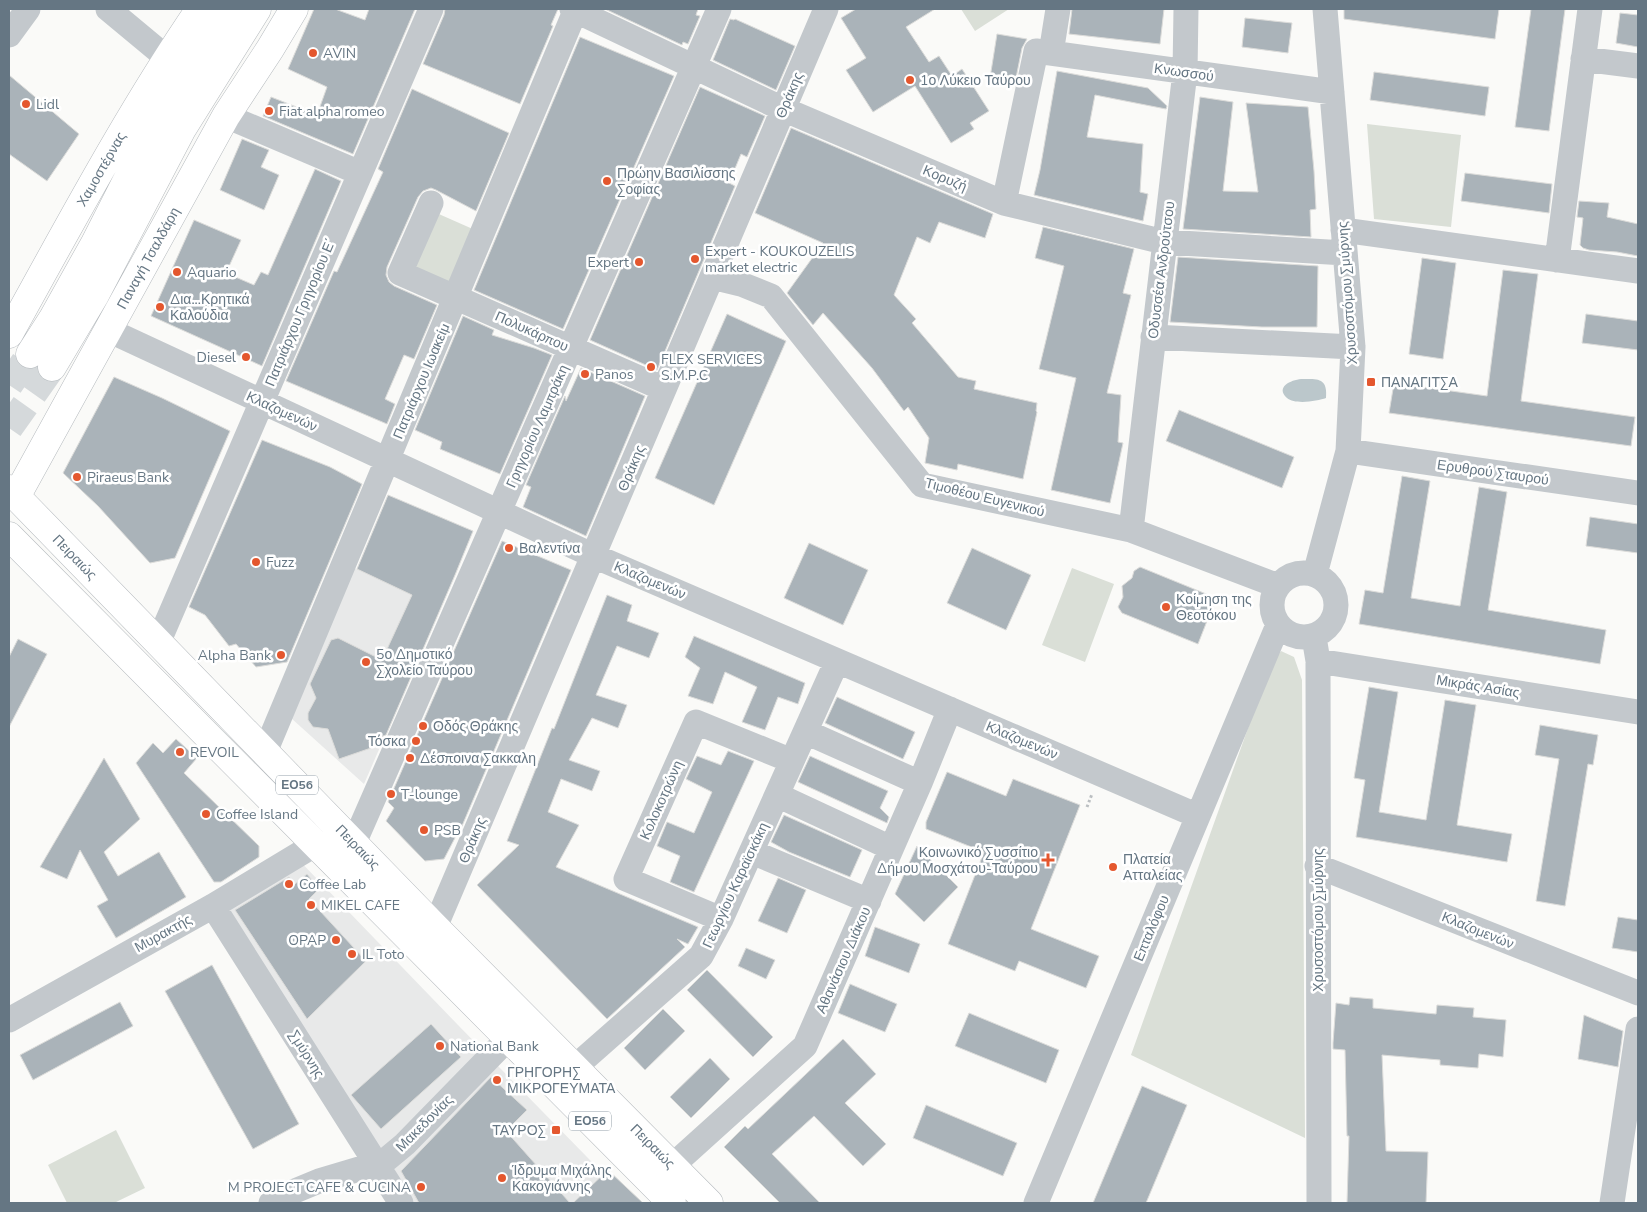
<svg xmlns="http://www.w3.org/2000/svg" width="1647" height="1212" font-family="'Nunito Sans',sans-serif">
	<rect width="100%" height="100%" fill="#fafaf8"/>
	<path fill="#e8e9e9" d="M354 568 441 607 364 784 291 718Z
		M292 853 458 1025 632 1203H390L204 904Z"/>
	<path fill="#dadfd7" d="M961 9H1009L975 31Z
		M1367 124 1461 135 1451 227 1374 219Z
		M432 211 475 230 449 288 407 268Z
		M1072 568 1114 584 1085 662 1042 645Z
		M1281 651 1294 657 1302 680 1305 1138 1131 1055 1271 664Z
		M116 1130 145 1188 114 1203H67L48 1165Z"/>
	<path fill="#bbc7cb" d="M1301 379C1317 379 1328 377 1326 398 1318 401 1295 405 1287 398 1275 387 1291 380 1301 379Z"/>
	<path fill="#aab3b9" stroke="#dcdcda" d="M314 9H335L365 20 369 9H415L353 154 263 116 271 97 317 115 327 87 288 69Z
		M445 9H558L551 25 553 26 520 104 423 64 444 15Z
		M605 9H698L696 15 700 16 688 44 683 42 682 45Z
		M856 9H935L906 27 929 62 939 56 952 76 962 69 989 111 970 123 974 129 951 143 915 86 873 112 846 70 866 58 841 18Z
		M1072 9H1164L1160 44 1069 34Z
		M1344 9H1499L1495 39 1344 19Z
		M1531 9H1565L1549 131 1515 127Z
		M1620 13 1638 15V47L1616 43Z
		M1245 18 1292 23 1288 53 1242 47Z
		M730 19 734 20 735 19 795 46 776 90 713 60Z
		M997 34 1027 39 1022 48 1015 83 990 78Z
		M580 37 674 76 563 329 474 290Z
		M1057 71 1148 88 1167 106 1166 109 1095 95 1087 137 1143 144 1140 192 1148 194 1143 221 1034 195 1040 170Z
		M1374 72 1489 87 1485 116 1370 100Z
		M9 75 79 134 47 181 9 154Z
		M700 87 765 116 747 157 741 154 729 183 735 186 657 370 590 340Z
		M412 89 509 133 476 211 436 190 431 188 423 191 418 197 387 267 386 275 389 282 394 286 437 305 414 359 404 355 385 399 395 404 387 424 286 381 334 271 337 272 383 172 378 169Z
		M1200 97 1233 102 1223 191 1258 192 1246 103 1308 107 1314 171 1316 209 1310 210 1311 237 1183 229Z
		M791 128 993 214 985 238 939 222 930 243 917 237 894 295 916 319 912 323 958 377 976 381 974 389 1037 403 1036 411 1037 412 1023 479 958 464 957 470 925 463 929 438 908 407 904 411 872 368 823 313 813 325 787 293 823 243 755 213Z
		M242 139 269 150 261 167 279 175 264 210 220 190Z
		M315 169 341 181 262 366 151 316 194 220 241 240 226 273 254 285 261 272 268 275Z
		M1465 173 1552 184 1549 213 1461 201Z
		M1579 201 1609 203 1607 217 1638 224V256L1617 252 1589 250 1583 248 1580 245 1583 218 1577 217Z
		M1043 227 1134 249 1123 293 1131 295 1107 393 1121 395 1118 442 1123 443 1110 503 1051 490 1076 378 1039 369 1064 266 1035 258Z
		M1178 257 1318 266 1317 327H1262L1170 322Z
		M1422 258 1456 263 1443 359 1409 354Z
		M1503 270 1538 274 1521 401 1635 417 1631 446 1389 413 1394 383 1487 396Z
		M727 314 786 341 714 505 655 478Z
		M1586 314 1638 321V350L1582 343Z
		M463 316 494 330 492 335 534 348 552 355 500 474 440 449 442 442 415 430Z
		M581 368 645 396 586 536 523 507 531 487 526 485 565 396 566 401Z
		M114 377 162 398 230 431 175 558 150 563 98 506 63 473Z
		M1179 410 1294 457 1282 488 1166 441Z
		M262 440 330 467 362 484 287 662 256 667 236 644 229 646 205 615 189 607Z
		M1402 476 1430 481 1411 598 1460 606 1479 487 1507 492 1488 610 1606 630 1600 664 1359 624 1365 590 1383 593Z
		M388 495 473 531 455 575 386 735 369 741 371 748 339 759 328 729 313 727 308 720V713L316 698 310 684 331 640 338 638 382 660 412 595 357 569Z
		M1590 517 1638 524V553L1586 546Z
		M502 541 571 570 459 833 457 834 444 859 425 861 386 821 394 808 388 802Z
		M809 543 868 570 843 625 784 598Z
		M972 548 1031 575 1006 630 947 603Z
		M1140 567 1216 598 1198 644 1122 613 1118 607 1123 597 1122 586 1132 578 1134 571Z
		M607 595 632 605 627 621 659 633 649 658 617 646 596 695 627 705 618 728 592 718 569 760 600 771 592 791 561 779 548 812 579 825 556 867 698 927 688 944 677 939 685 947 607 1019 477 885 519 845 507 841 552 728 554 729Z
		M694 636 805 683 798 704 778 697 765 730 742 722 757 687 725 672 713 704 688 696 700 668 685 657Z
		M18 639 47 654 9 727V657Z
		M1369 687 1398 692 1379 812 1426 820 1445 700 1476 705 1457 825 1512 834 1507 862 1356 837 1365 780 1354 778Z
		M837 697 915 732 903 759 825 723Z
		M1540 725 1598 735 1593 765 1588 764 1565 906 1536 901 1559 759 1535 755Z
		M176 739 197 758 184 773 259 846V857L221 882H214L136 763 153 743 163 753Z
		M728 751 754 761 694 892 670 882 680 856 657 846 667 822 694 833 712 792 686 779 697 756 721 765Z
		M810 756 888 791 880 808 889 817 887 823 798 782Z
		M104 758 140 819 104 852 118 876 159 852 186 897 116 938 97 906 108 900 80 850 67 879 40 867Z
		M947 772 1006 796 1013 779 1080 805 1031 929 1099 956 1086 988 1019 961 1015 971 948 944 984 852 926 829V822Z
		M784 815 862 850 850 877 789 852 771 842Z
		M917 846 958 887 924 922 895 894Z
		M307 874 319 889 309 899 366 961 307 1019 235 910 289 877 295 884Z
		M778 878 806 890 787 933 758 921Z
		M1618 917 1638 920V952L1612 948Z
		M875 927 920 944 909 973 865 956Z
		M746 948 775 960 766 979 738 966Z
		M212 965 299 1124 253 1149 165 991Z
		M707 970 773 1037 753 1057 687 990Z
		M850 984 897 1004 885 1032 838 1013Z
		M1350 997 1373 999V1008L1436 1014 1437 1005 1474 1008 1473 1017 1506 1020 1503 1057 1479 1054 1478 1068 1440 1065V1060L1382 1055 1386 1151 1428 1152 1426 1203H1347L1349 1136H1347L1345 1050 1333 1049V1043L1336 1003 1349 1005Z
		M120 1002 133 1026 33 1080 20 1055Z
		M663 1009 685 1031 645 1070 624 1048Z
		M969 1013 1059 1050 1046 1083 955 1046Z
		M1584 1015 1623 1031 1618 1067 1578 1059Z
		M431 1024 461 1057 381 1129 351 1095Z
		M843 1039 876 1074 845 1103 886 1144 863 1166 814 1116 772 1154 820 1203H780L724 1147 745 1126 748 1129Z
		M710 1058 730 1079 691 1118 670 1097Z
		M491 1077 527 1110 506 1131 570 1203H419L401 1171Z
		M1142 1086 1187 1105 1146 1203H1093Z
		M926 1105 1017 1143 1003 1176 913 1138Z
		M608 1170 643 1203H573Z"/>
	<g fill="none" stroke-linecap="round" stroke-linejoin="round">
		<path stroke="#d5d9db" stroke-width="28" stroke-dasharray="28 14" stroke-linecap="butt" d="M9 385 30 354
			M9 428 52 367"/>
		<g stroke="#b5babe" stroke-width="29">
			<path id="major" d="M9 334C70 224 129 113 200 9
				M30 354 53 318 95 243 159 117 227 9
				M52 367 95 295 182 129 257 9
				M9 489 435 927 709 1203
				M16 497 226 116 270 49 294 9
				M9 536 672 1203"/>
		</g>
		<path stroke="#bbbfc2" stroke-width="3" stroke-dasharray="2.5 2.5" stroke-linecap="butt" d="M1087 807 1092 794"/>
		<path stroke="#c3c8cc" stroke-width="25" d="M108 9 167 58
			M572 9 783 109 1004 203 1164 242 1345 253
			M9 35 28 9
			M1051 53 1058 9
			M1583 59 1638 66
			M226 116 360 173
			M431 203 400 273 664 389
			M1004 203 1036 51 1332 92
			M1343 230 1638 271
			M1557 260 1590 9
			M712 277 741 284 771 296 922 485 1131 530 1278 586
			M108 330 594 556 1198 816
			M1153 337 1353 347
			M1348 451 1638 493
			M1131 530 1185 72 1186 9
			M1272 605a32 32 0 1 1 64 0a32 32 0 1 1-64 0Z
			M1315 574 1348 451 1353 347 1325 9
			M1314 637 1318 661 1319 1203
			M158 643 431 9
			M1318 661 1638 712
			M806 732 920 783
			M265 752 576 9
			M777 795 891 848
			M354 843 719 9
			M752 852 869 901
			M1317 866 1638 993
			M213 906 401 1203
			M721 919 626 879 696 722 792 761
			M435 927 826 9
			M9 1020 213 906 316 844
			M575 1067 701 956 721 919 837 661
			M672 1166 805 1046 920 783 950 709
			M271 1203 290 1193 319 1181 376 1164 387 1159 405 1144 522 1024
			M1036 1203 1278 625
			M1612 1203 1638 1029"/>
		<use href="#major" stroke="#fff" stroke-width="28"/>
	</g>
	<g fill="#e4572e" stroke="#fff" stroke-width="2">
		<circle cx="313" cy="53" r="5"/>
		<circle cx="910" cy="80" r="5"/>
		<circle cx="26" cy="104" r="5"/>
		<circle cx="269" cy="111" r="5"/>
		<circle cx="607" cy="181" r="5"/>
		<circle cx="695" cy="259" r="5"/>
		<circle cx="639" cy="262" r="5"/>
		<circle cx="177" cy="272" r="5"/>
		<circle cx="160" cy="307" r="5"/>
		<circle cx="246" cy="357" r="5"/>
		<circle cx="651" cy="367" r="5"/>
		<circle cx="585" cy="374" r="5"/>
		<rect x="1366" y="377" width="10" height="10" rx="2.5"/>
		<circle cx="77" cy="477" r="5"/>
		<circle cx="509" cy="548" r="5"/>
		<circle cx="256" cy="562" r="5"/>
		<circle cx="1166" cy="607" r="5"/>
		<circle cx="281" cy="655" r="5"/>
		<circle cx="366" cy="662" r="5"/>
		<circle cx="423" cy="726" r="5"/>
		<circle cx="416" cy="741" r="5"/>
		<circle cx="180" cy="752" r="5"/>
		<circle cx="410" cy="758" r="5"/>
		<circle cx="391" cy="794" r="5"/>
		<circle cx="206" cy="814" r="5"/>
		<circle cx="424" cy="830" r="5"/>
		<path d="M1045.5 852.5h5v5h5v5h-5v5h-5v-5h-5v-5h5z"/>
		<circle cx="1113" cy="867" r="5"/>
		<circle cx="289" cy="884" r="5"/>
		<circle cx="311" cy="905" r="5"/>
		<circle cx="336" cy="940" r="5"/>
		<circle cx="352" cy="954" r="5"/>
		<circle cx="440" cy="1046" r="5"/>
		<circle cx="497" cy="1080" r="5"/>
		<rect x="551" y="1125" width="10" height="10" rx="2.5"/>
		<circle cx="502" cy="1178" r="5"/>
		<circle cx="421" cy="1187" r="5"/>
	</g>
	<g text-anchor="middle" stroke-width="5" stroke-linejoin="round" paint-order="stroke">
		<g fill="#fff" stroke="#939fa8" stroke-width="1">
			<rect x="276" y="775.5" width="42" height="19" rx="4"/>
			<rect x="569" y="1111.5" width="42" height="19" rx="4"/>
		</g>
		<g font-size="12" font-weight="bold" fill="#657683">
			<text x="297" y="789">ΕΟ56</text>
			<text x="590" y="1125">ΕΟ56</text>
		</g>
		<g font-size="14" fill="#657683" stroke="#fff" text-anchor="start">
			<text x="323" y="58">AVIN</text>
			<text x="920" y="85">1ο Λύκειο Ταύρου</text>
			<text x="36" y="109">Lidl</text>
			<text x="279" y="116">Fiat alpha romeo</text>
			<text x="617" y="178">Πρώην Βασιλίσσης<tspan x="617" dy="16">Σοφίας</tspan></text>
			<text x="705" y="256">Expert - KOUKOUZELIS<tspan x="705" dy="16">market electric</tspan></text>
			<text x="629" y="267" text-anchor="end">Expert</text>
			<text x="187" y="277">Aquario</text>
			<text x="170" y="304">Δια...Κρητικά<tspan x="170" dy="16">Καλούδια</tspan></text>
			<text x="236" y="362" text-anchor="end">Diesel</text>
			<text x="661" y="364">FLEX SERVICES<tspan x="661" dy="16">S.M.P.C</tspan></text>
			<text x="595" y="379">Panos</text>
			<text x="1381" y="387">ΠΑΝΑΓΙΤΣΑ</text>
			<text x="87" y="482">Piraeus Bank</text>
			<text x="519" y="553">Βαλεντίνα</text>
			<text x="266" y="567">Fuzz</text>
			<text x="1176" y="604">Κοίμηση της<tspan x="1176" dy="16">Θεοτόκου</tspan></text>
			<text x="376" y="659">5ο Δημοτικό<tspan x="376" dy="16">Σχολείο Ταύρου</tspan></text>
			<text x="271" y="660" text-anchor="end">Alpha Bank</text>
			<text x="433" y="731">Οδός Θράκης</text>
			<text x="406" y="746" text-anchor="end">Τόσκα</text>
			<text x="190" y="757">REVOIL</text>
			<text x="420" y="763">Δέσποινα Σακκαλη</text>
			<text x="401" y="799">T-lounge</text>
			<text x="216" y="819">Coffee Island</text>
			<text x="434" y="835">PSB</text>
			<text x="1038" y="857" text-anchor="end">Κοινωνικό Συσσίτιο<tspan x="1038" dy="16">Δήμου Μοσχάτου-Ταύρου</tspan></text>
			<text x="1123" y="864">Πλατεία<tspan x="1123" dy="16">Ατταλείας</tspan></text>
			<text x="299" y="889">Coffee Lab</text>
			<text x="321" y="910">MIKEL CAFE</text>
			<text x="326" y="945" text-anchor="end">OPAP</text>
			<text x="362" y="959">IL Toto</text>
			<text x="450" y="1051">National Bank</text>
			<text x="507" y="1077">ΓΡΗΓΟΡΗΣ<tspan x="507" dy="16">ΜΙΚΡΟΓΕΥΜΑΤΑ</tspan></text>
			<text x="546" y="1135" text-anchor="end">ΤΑΥΡΟΣ</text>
			<text x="512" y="1175">Ίδρυμα Μιχάλης<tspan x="512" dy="16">Κακογιάννης</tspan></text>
			<text x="411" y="1192" text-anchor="end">M PROJECT CAFE &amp; CUCINA</text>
		</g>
		<g font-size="14" fill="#657683" stroke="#fff">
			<text transform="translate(1184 72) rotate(8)" y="5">Κνωσσού</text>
			<text transform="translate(789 95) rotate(-67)" y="5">Θράκης</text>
			<text transform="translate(101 169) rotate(-60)" y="5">Χαμοστέρνας</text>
			<text transform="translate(945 178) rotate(23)" y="5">Κορυζή</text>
			<text transform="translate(148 258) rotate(-61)" y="5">Παναγή Τσαλδάρη</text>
			<text transform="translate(1161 270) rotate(-83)" y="5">Οδυσσέα Ανδρούτσου</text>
			<text transform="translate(1347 293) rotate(-94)" y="5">Χρυσοστόμου Σμύρνης</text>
			<text transform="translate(300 312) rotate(-67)" y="5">Πατριάρχου Γρηγορίου Ε΄</text>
			<text transform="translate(532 331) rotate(24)" y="5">Πολυκάρπου</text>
			<text transform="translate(421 381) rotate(-67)" y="5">Πατριάρχου Ιωακείμ</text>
			<text transform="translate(282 411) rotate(25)" y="5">Κλαζομενών</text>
			<text transform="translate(537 426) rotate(-66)" y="5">Γρηγορίου Λαμπράκη</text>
			<text transform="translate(631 468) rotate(-67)" y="5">Θράκης</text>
			<text transform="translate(1493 472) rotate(8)" y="5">Ερυθρού Σταυρού</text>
			<text transform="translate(985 497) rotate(14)" y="5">Τιμοθέου Ευγενικού</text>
			<text transform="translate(75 557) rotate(46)" y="5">Πειραιώς</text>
			<text transform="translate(650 580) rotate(23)" y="5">Κλαζομενών</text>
			<text transform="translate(1478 686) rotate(9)" y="5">Μικράς Ασίας</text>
			<text transform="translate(1022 740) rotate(23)" y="5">Κλαζομενών</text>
			<text transform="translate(661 800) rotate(-66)" y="5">Κολοκοτρώνη</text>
			<text transform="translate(472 840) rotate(-67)" y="5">Θράκης</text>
			<text transform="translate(358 847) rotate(46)" y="5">Πειραιώς</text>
			<text transform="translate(735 885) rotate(-65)" y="5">Γεωργίου Καραϊσκάκη</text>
			<text transform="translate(1318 920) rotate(-90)" y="5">Χρυσοστόμου Σμύρνης</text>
			<text transform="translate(1151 928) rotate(-67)" y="5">Επταλόφου</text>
			<text transform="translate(1478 930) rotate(22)" y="5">Κλαζομενών</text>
			<text transform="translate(163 933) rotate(-29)" y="5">Μυρακτής</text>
			<text transform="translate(843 960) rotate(-66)" y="5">Αθανάσιου Διάκου</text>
			<text transform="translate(307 1054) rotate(58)" y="5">Σμύρνης</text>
			<text transform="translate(424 1123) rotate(-45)" y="5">Μακεδονίας</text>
			<text transform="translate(653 1146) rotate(45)" y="5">Πειραιώς</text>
		</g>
	</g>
	<rect width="1647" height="1212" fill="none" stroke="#657683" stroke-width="20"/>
</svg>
